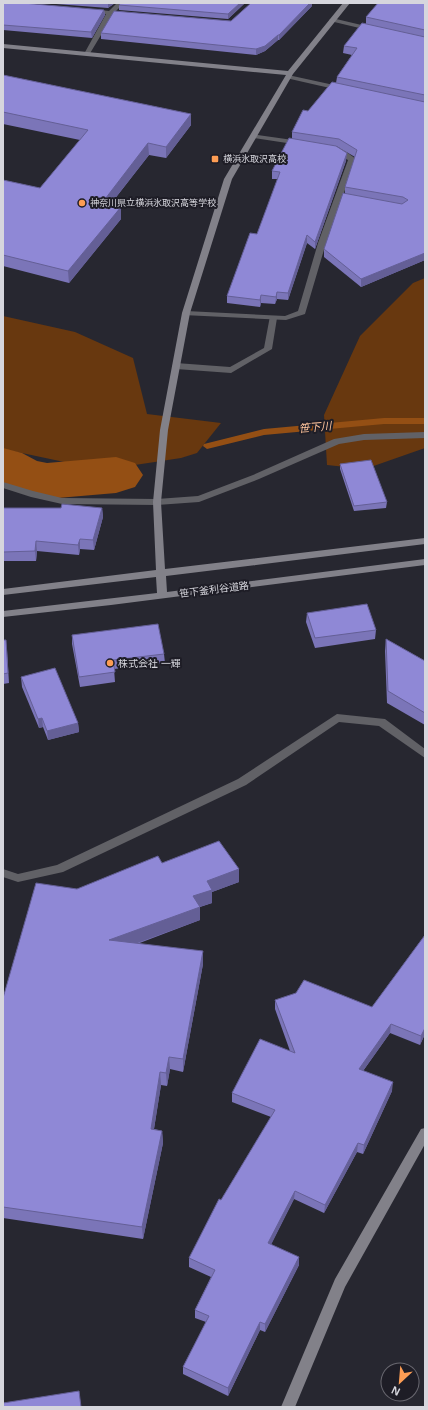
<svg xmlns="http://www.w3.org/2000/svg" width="428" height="1410" font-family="Helvetica,'Noto Sans JP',sans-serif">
	<rect width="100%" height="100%" fill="#272730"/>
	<path fill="#68380f" d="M425 278V448L365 469 327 465 324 415 360 336 413 283Z
		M3 316 75 332 133 358 147 414 221 423 197 453 181 458 102 470 3 449Z"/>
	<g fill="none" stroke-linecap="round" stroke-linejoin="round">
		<path fill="#944f14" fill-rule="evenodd" d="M384 418H425V424H384L264 435 207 449 203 446 204 444 264 429Z"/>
		<path fill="#944f14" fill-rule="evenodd" d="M3 448 22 453 37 461 47 463 116 457 135 463 143 475 135 487 116 493 46 499 3 487Z"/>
		<path fill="#616166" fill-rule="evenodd" d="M288 75 343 87 346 89 343 91 286 78V76Z
			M270 316H273L277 318 272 349 231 373 176 369 172 366 176 363 230 367 264 348Z"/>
		<path fill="#616166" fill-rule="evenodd" d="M117 3H124L116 11 126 12 129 14 126 16 113 15 89 55H85L84 54 106 14 92 13 89 11 92 9 109 11Z
			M332 18 374 28 375 29 372 31 330 21 329 20Z
			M251 134 300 141 304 143 300 145 254 138H251Z
			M332 147 341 148 356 159 326 243 305 314 286 320 183 315V311H186L285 316 298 311 318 243 348 160 332 151Z
			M425 432V438L364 440 339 444 259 479 199 502 157 505 62 504 31 497 3 488V482L33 491 62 498 157 499 198 496 253 475 334 439 364 434Z
			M337 714 385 719 425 749V758L379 726 339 722 246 785 63 872 18 882 3 877V869L18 874 57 865 238 779Z"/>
		<path fill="#828189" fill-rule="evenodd" d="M343 3H350L293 74 232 179 190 313 168 430 161 502 165 569 425 538V544L166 576 167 592 425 559V565L111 605 3 617V611L157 593 156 577 3 595V589L156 570 153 502 160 430 182 313 224 179 286 75 3 48V44L288 71Z
			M425 1128V1144L345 1287 295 1407H281L335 1279 421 1129Z"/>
	</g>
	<path fill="#7b75b8" d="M3 3 104 10 105 15 92 38 3 30Z
		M43 3H115L108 8Z
		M121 3H245L228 19 119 10V5Z
		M425 3V260L361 287 324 257V249L345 193V187L355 157 338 147 336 146 346 161 315 249 307 243 288 300 277 299 275 304 261 303 260 307 227 303V296L257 234 278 179H272V171L292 139V132L308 111 336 83 337 77 352 55 343 53 344 46 366 24V17Z
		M312 6 279 40H278L265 51 256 55 101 39V33L231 21Z
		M3 75 191 114V125L166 158 149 155 110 205 121 219 69 283 3 266V180L40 188 80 140 3 124Z
		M340 464 387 502 386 508 354 511 340 469Z
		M3 508H102L103 517 94 550 80 549 79 555 37 551 36 561H3Z
		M307 613 376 630 375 639 315 648 306 622Z
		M72 635 164 654 165 663 114 669 115 682 80 687 72 644Z
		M386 639 425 661V725L387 703 385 651Z
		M3 640 7 650 9 683 3 684Z
		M21 677 78 723 79 732 48 740 43 727 39 728 22 687Z
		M162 863 239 869V882L212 892V903L200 907V920L137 944 203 951V964L183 1072 170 1069 167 1086 161 1085 154 1129 162 1131 163 1143 143 1239 3 1218V998L77 889Z
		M425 935V1034L420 1045 390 1033 363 1071 392 1091 363 1154 357 1152 324 1213 294 1199 271 1244 299 1265 265 1332 260 1330 228 1396 183 1374V1367L206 1322 195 1318V1310L211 1277 189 1267V1258L221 1200 271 1117 232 1102V1093L290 1051 275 1009V1000L372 1007Z"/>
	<path fill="#645f96" d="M108 3H115L108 8Z
		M240 3H245L228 19V14Z
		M310 3H312V6L279 40V35Z
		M104 10 105 15 92 38 91 32Z
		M278 35V40L265 51 256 55V49Z
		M191 114V125L166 158V147Z
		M148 143 149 155 102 215V203Z
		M347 153 346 161 315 249V242Z
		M121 207V219L69 283 68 271Z
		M307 235V243L288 300V293Z
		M425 253V260L361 287V279Z
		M277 292V299L275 304 276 297Z
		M261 295V303L260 307V300Z
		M102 508 103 517 94 550 93 540Z
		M80 539V549L79 555 78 545Z
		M36 541 37 551 36 561 35 551Z
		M42 718 43 727 39 728 38 719Z
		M78 723 79 732 48 740 47 731Z
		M239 869V882L212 892V903L193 909V896L207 881Z
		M200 907V920L110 953 109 940Z
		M203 951V964L183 1072V1059Z
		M391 1024 390 1033 358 1078 359 1069Z
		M425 1028V1034L420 1045 421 1036Z
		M169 1057 170 1069 167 1086 166 1073Z
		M160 1072 161 1085 152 1141 151 1129Z
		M393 1082 392 1091 363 1154 364 1145Z
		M162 1131 163 1143 143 1239 142 1227Z
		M358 1143 357 1152 324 1213 325 1205Z
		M295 1191 294 1199 268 1251V1243Z
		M299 1257V1265L265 1332V1324Z
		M260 1322V1330L228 1396V1388Z"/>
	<path fill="#8f88d6" stroke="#645f96" d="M3 3H23L104 10 91 32 3 25Z
		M121 3H240L228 14 119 5Z
		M251 3H310L279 35H278L265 46 256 49 101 33 114 11 231 21Z
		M378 3H425V30L366 17Z
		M362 23 425 37V95L337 77 357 48 344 46Z
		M3 75 191 114 166 147 148 143 102 203 121 207 68 271 3 255V180L40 188 88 130 3 112Z
		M332 82 425 102V253L361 279 324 249 343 193 402 204 408 200 403 197 345 187 357 150 339 139 292 132 303 110 308 111Z
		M289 138 336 146 347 153 315 242 307 235 288 293 277 292 276 297 261 295 260 300 227 296 250 233 257 234 280 172 272 171Z
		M371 460 387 502 354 506 340 464Z
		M62 504 102 508 93 540 80 539 78 545 36 541 35 551 3 552V508H61Z
		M367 604 376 630 315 638 307 613Z
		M158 624 164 654 113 660 115 672 79 677 72 635Z
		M386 639 425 661V713L388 691Z
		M3 640H6L8 673 3 674Z
		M55 668 78 723 47 731 42 718 38 719 21 677Z
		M219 841 239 869 207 881 212 890 193 896 200 907 109 940 203 951 183 1059 169 1057 166 1073 160 1072 151 1129 162 1131 142 1227 3 1207V998L36 883 77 889 158 856 162 863Z
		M425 935V1028L421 1036 391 1024 359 1069 393 1082 364 1145 358 1143 325 1205 295 1191 268 1243 299 1257 265 1324 260 1322 228 1388 183 1367 209 1316 195 1310 215 1270 189 1258 219 1199 221 1200 275 1110 232 1093 260 1039 295 1053 275 1000 296 993 304 980 372 1007Z
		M79 1391 81 1407H3V1403Z"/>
	<g fill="#fd9d54" stroke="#1e1d26" stroke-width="1.5">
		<rect x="211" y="155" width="8" height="8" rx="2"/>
		<circle cx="82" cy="203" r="4"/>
		<circle cx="110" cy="663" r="4"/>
	</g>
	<g text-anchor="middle" stroke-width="4" stroke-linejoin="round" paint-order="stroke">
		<g font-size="9" fill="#d6d6dd" stroke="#1e1d26" text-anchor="start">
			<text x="223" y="162">横浜氷取沢高校</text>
			<text x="90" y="206">神奈川県立横浜氷取沢高等学校</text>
		</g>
		<g font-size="10" fill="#d6d6dd" stroke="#1e1d26">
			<text transform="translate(214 589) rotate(-7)" y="4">笹下釜利谷道路</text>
		</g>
		<g font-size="10" fill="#d6d6dd" stroke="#1e1d26" text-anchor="start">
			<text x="118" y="667">株式会社 一輝</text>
		</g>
		<g font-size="11" font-style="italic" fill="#fec39b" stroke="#1e1d26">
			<text transform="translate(315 427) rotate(-5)" y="4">笹下川</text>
		</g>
	</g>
	<rect width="428" height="1410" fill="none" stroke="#d6d6dd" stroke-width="8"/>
	<g transform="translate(400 1382) rotate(206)"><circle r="19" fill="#1e1d26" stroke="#68676f"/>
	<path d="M0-3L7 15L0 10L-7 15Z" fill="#fd9d54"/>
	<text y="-6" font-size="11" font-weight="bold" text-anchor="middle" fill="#d6d6dd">N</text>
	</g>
</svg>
